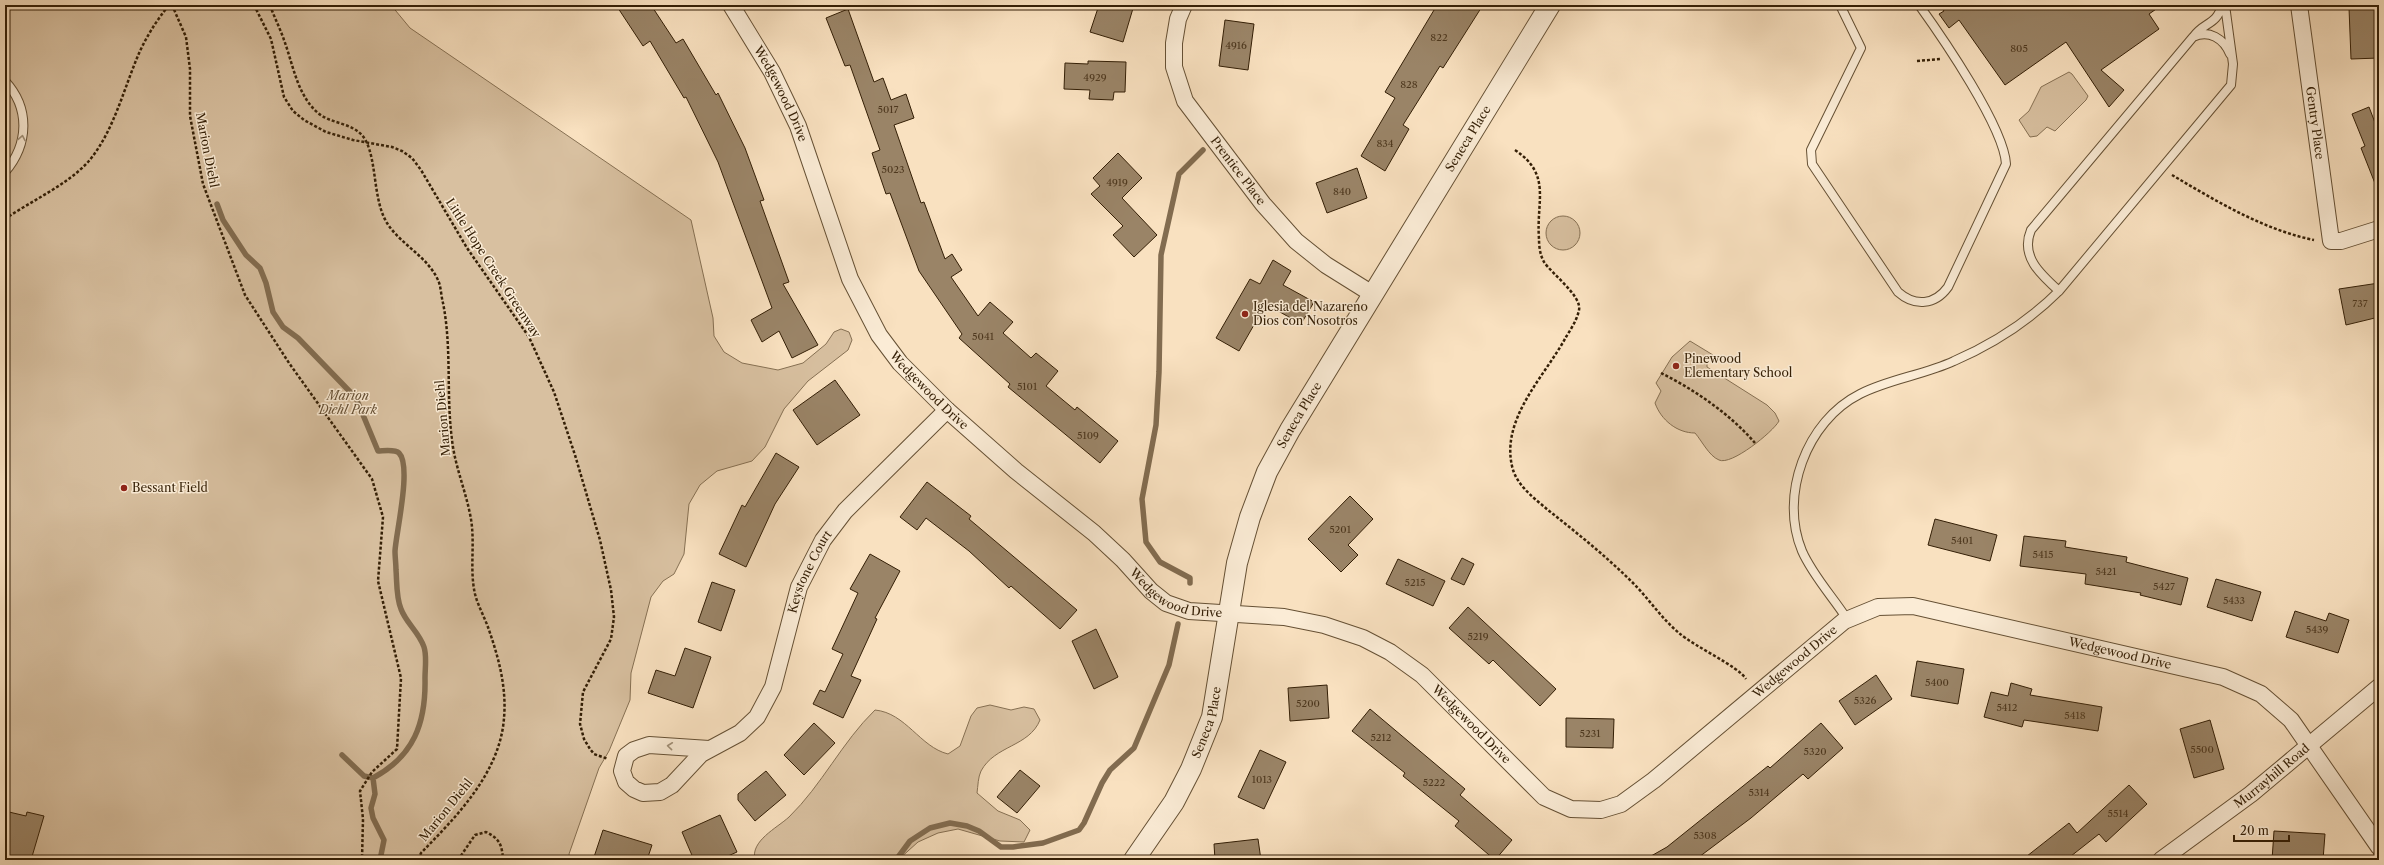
<svg xmlns="http://www.w3.org/2000/svg" width="2384" height="865" font-family="'Libre Caslon Text',serif">
	<rect width="100%" height="100%" fill="#f9e1c0"/>
	<filter id="stains"><feTurbulence type="fractalNoise" baseFrequency=".005" numOctaves="4"/><feColorMatrix values="0 0 0 0 .2 0 0 0 0 .09 0 0 0 0 .02 0 0 0 .5 -.17"/></filter>
	<radialGradient id="worn" r=".72"><stop offset=".6" stop-color="#630" stop-opacity="0"/><stop offset="1" stop-color="#630" stop-opacity=".3"/></radialGradient>
	<path fill="#d8c0a0" stroke="#867053" d="M5 5H391L410 28 691 220 713 318 714 336 724 352 742 363 778 370 803 363 826 344 834 332 841 329 849 332 852 340 848 350 808 381 784 409 765 447 752 461 717 471 700 485 689 504 684 554 674 574 663 581 651 597 631 673 630 700 609 751 599 768 569 854 570 860H5Z
		M2069 72 2072 74 2088 96 2086 100 2055 131 2047 127 2037 136 2030 137 2019 120 2029 111 2041 87Z
		M1546 233a17 17 0 1 1 34 0a17 17 0 1 1-34 0Z
		M1690 341 1713 355 1707 363V367L1767 405 1775 413 1779 421C1773 432 1731 466 1719 460 1709 456 1702 441 1695 433 1677 433 1661 420 1655 403L1661 391 1656 383 1672 357Z
		M990 705 1011 710 1024 707 1034 709 1040 720C1029 747 995 745 981 771 978 777 978 786 977 793L998 811 1020 820 1030 830 1024 842 1000 841 958 829 938 833 918 842 898 860H755C750 841 777 828 789 817 822 785 842 742 875 710 906 713 920 747 948 754L960 746 971 716 977 708Z"/>
	<g fill="none" stroke-linecap="round" stroke-linejoin="round">
		<path stroke="#826c50" stroke-width="5.5" d="M217 204 223 220 246 255 260 268 266 283 273 312 283 327 298 338 356 398 378 451C383 451 395 449 399 453 412 466 396 533 395 551 395 557 396 564 396 570 397 582 396 597 401 609 406 623 419 632 424 647 427 656 425 668 425 678 426 723 414 756 373 778L364 776 342 755
			M1190 583V578L1160 562 1146 542 1142 499 1156 425 1159 372 1161 255 1179 174 1203 150
			M373 778 375 794 371 808 373 818 384 840 380 860
			M896 860 910 841 930 828 950 823 967 826 979 831 1001 847H1013L1043 843 1079 830 1084 823 1102 783 1110 770 1134 748 1169 665 1178 624"/>
	</g>
	<path fill="#9a8467" stroke="#341f06" d="M616 5H651L676 43 683 39 716 95 718 93 745 148 764 200 760 201 789 282 783 284 818 345 792 358 779 331 762 342 751 320 772 308 718 162 686 97 684 98 650 41 643 46Z
		M1099 5H1134L1123 42 1090 32Z
		M1437 5H1483L1443 68 1440 66 1403 125 1409 129 1385 171 1361 156 1395 98 1385 92Z
		M1940 5H2162L2149 14 2159 29 2101 70 2124 90 2109 107 2066 42 2005 85 1959 20 1949 28 1939 14 1944 11Z
		M2379 7V58L2351 59 2349 8Z
		M848 9 874 82 883 78 891 100 906 94 914 118 894 125 921 203 924 202 945 259 952 254 962 270 951 277 978 316 990 302 1013 322 1003 333 1031 358 1036 353 1058 371 1046 386 1075 410 1077 407 1118 441 1100 463 1008 387 1010 384 959 338 962 334 919 271 890 193 886 194 872 153 880 150 850 65 845 66 826 18Z
		M1225 20 1254 24 1248 70 1219 66Z
		M1088 61 1126 62 1125 92H1114L1113 100 1089 99 1090 90 1064 89 1065 63 1088 64Z
		M2369 107 2379 133 2378 191 2361 148 2365 146 2352 114Z
		M1118 153 1142 178 1122 198 1157 235 1134 257 1113 235 1123 226 1091 194 1100 186 1093 178Z
		M1357 168 1367 198 1327 213 1316 183Z
		M1273 260 1291 271 1283 285 1314 302 1301 324 1266 304 1239 351 1216 338 1250 279 1260 284Z
		M2379 283V317L2346 325 2339 289Z
		M835 380 860 415 817 445 793 410Z
		M776 453 799 467 775 504 746 567 719 554 742 505 745 507Z
		M927 482 971 516 969 519 1077 610 1060 629 1011 586 1009 588 969 551 926 518 917 530 900 517Z
		M1350 496 1373 519 1348 545 1358 555 1341 572 1308 539Z
		M1935 519 1997 535 1990 561 1928 545Z
		M2024 536 2066 541 2065 547 2127 557 2126 562 2188 578 2181 605 2140 595 2141 593 2085 584 2086 574 2020 566Z
		M870 554 900 571 875 618 877 619 851 676 861 680 843 718 813 704 820 690 825 692 843 654 832 649 858 593 850 589Z
		M1462 558 1474 564 1464 585 1451 579Z
		M1398 559 1445 581 1433 606 1386 584Z
		M2216 579 2261 592 2252 621 2207 607Z
		M712 582 735 590 721 631 698 622Z
		M1468 607 1556 689 1540 706 1493 660 1489 664 1449 628Z
		M2295 611 2326 621 2329 613 2349 620 2338 653 2286 637Z
		M1096 629 1118 677 1094 689 1072 641Z
		M685 648 711 657 693 708 648 693 656 670 675 676Z
		M1917 661 1964 669 1958 704 1911 696Z
		M1876 675 1892 699 1855 725 1839 701Z
		M2011 683 2032 689 2030 695 2102 707 2098 731 2024 720 2022 727 1984 717 1991 692 2008 696Z
		M1327 685 1329 718 1290 721 1288 688Z
		M1370 709 1465 789 1460 795 1512 840 1495 860 1455 826 1459 821 1403 776 1405 773 1352 731Z
		M1566 718 1614 719 1613 748 1566 747Z
		M2210 720 2224 769 2194 778 2180 729Z
		M814 723 835 743 804 775 784 755Z
		M1821 723 1843 748 1808 779 1803 774 1751 818 1695 860H1644L1667 847 1768 766 1770 768Z
		M1260 750 1286 762 1264 809 1238 797Z
		M1020 770 1040 786 1017 813 997 797Z
		M766 771 786 795 755 821 738 800V794Z
		M2129 785 2147 804 2106 842 2099 834 2066 860H2022L2069 823 2077 833Z
		M9 812 26 816 27 812 44 816 31 860H5V814L7 815Z
		M720 815 737 852 719 860H694L682 832Z
		M603 830 652 845 647 860H593Z
		M2274 831 2325 834 2323 860H2272Z
		M1258 839 1261 860H1215L1214 844Z"/>
	<g fill="none" stroke-linecap="round" stroke-linejoin="round">
		<g stroke="#655034" stroke-width="10">
			<path id="service" d="M1840 5 1861 48 1811 150 1812 164 1898 292C1915 307 1935 305 1948 287L2006 164C2004 127 1942 37 1919 5
				M2194 36C2204 22 2217 25 2222 5
				M5 81C30 108 29 144 5 172
				M2059 291C2040 274 2020 256 2031 230L2193 37C2209 29 2224 39 2230 54
				M1847 619C1833 597 1813 576 1802 551 1779 496 1806 421 1860 394 1889 379 1924 375 1954 361 1993 344 2029 321 2059 291L2231 85 2233 64 2225 5"/>
		</g>
		<g stroke="#655034" stroke-width="18">
			<g id="minor">
				<path id="s1" d="M731 5 772 72 798 126 850 279 879 335 900 363 947 410 1016 471 1094 533 1123 560 1151 591 1166 603 1189 611 1284 617 1324 625 1363 638 1390 652 1422 675 1544 797 1571 809 1601 810 1621 804 1654 780 1844 621 1878 607 1913 606 2223 677 2261 694 2291 720 2379 847"/>
				<path id="s2" d="M1184 5 1178 19 1174 43V67L1185 101 1263 204 1296 241 1326 265 1374 295"/>
				<path id="s3" d="M2299 5 2331 241H2341L2379 229"/>
				<path id="s4" d="M709 749 649 745 634 750 626 756 622 771 626 782 634 789 643 793 660 792 672 785 701 754 740 733 757 717 773 687 799 587 823 540 845 511 947 410"/>
				<path id="s5" d="M2161 860 2251 794 2379 687"/>
			</g>
		</g>
		<g stroke="#655034" stroke-width="22">
			<g id="tertiary">
				<path id="s6" d="M1134 860 1174 802 1191 769 1212 717 1237 563 1250 517 1267 472 1290 430 1550 5"/>
			</g>
		</g>
		<path stroke="#341f06" stroke-width="2.5" stroke-dasharray="3 2" stroke-linecap="butt" d="M172 5 186 37 190 69V116L203 184 245 295 289 363 372 479 383 517 378 581 401 678 397 749 372 772 360 791 363 819 362 860
			M254 5 271 39 284 97 293 111 304 120 326 132 353 140 392 147 402 151 412 158 421 170 467 248 529 337 554 392 575 455 600 540 611 590 614 617 611 639 583 692 580 724 584 739 590 749 594 754 608 759
			M270 5C274 17 280 28 284 40 293 64 297 95 318 113 332 125 356 122 366 141 377 163 373 200 387 223 400 244 427 256 438 280 441 286 441 296 443 303 452 348 446 395 452 440 455 466 465 489 470 514 476 541 469 568 475 594 478 606 485 618 489 630 500 662 508 693 503 727 495 778 455 818 421 853L418 860
			M1917 61 1940 59
			M1515 150C1552 175 1536 200 1539 239 1539 246 1540 255 1544 262 1552 274 1582 296 1579 310 1577 320 1571 329 1566 337 1545 376 1501 418 1512 466 1516 485 1534 498 1548 510 1577 533 1607 557 1633 583 1649 599 1662 619 1679 633 1695 647 1738 666 1746 679
			M2172 175C2216 201 2264 230 2314 240
			M5 219C31 201 67 185 88 162 114 132 124 87 140 51 148 34 157 20 169 5
			M1661 373C1695 390 1730 414 1755 443
			M458 860 475 835 486 832C500 839 502 845 503 860"/>
		<use href="#service" stroke="#fbecd6" stroke-width="8"/>
		<use href="#minor" stroke="#fbecd6" stroke-width="16"/>
		<use href="#tertiary" stroke="#fbecd6" stroke-width="20"/>
	</g>
	<defs><path id="oneway-chevron" d="M-2-3.5L2.5 0L-2 3.5" fill="none" stroke-width="1.6" stroke-linecap="round" stroke-linejoin="round"/></defs>
	<g stroke="#a19078">
		<use href="#oneway-chevron" transform="translate(22 138) rotate(-79)"/>
		<use href="#oneway-chevron" transform="translate(670 746) rotate(-174)"/>
	</g>
	<g fill="#8f2418" stroke="#fbecd6" stroke-width="1.5">
		<circle cx="1245" cy="314" r="4"/>
		<circle cx="1676" cy="366" r="4"/>
		<circle cx="124" cy="488" r="4"/>
	</g>
	<g text-anchor="middle" stroke-width="3" stroke-linejoin="round" paint-order="stroke">
		<g font-size="10" fill="#4e381e">
			<text x="1439" y="41">822</text>
			<text x="1236" y="49">4916</text>
			<text x="2019" y="52">805</text>
			<text x="1095" y="81">4929</text>
			<text x="1409" y="88">828</text>
			<text x="888" y="113">5017</text>
			<text x="1385" y="147">834</text>
			<text x="893" y="173">5023</text>
			<text x="1117" y="186">4919</text>
			<text x="1342" y="195">840</text>
			<text x="2360" y="307">737</text>
			<text x="983" y="340">5041</text>
			<text x="1027" y="390">5101</text>
			<text x="1088" y="439">5109</text>
			<text x="1340" y="533">5201</text>
			<text x="1962" y="544">5401</text>
			<text x="2043" y="558">5415</text>
			<text x="2106" y="575">5421</text>
			<text x="1415" y="586">5215</text>
			<text x="2164" y="590">5427</text>
			<text x="2234" y="604">5433</text>
			<text x="2317" y="633">5439</text>
			<text x="1478" y="640">5219</text>
			<text x="1937" y="686">5400</text>
			<text x="1865" y="704">5326</text>
			<text x="1308" y="707">5200</text>
			<text x="2007" y="711">5412</text>
			<text x="2075" y="719">5418</text>
			<text x="1590" y="737">5231</text>
			<text x="1381" y="741">5212</text>
			<text x="2202" y="753">5500</text>
			<text x="1815" y="755">5320</text>
			<text x="1262" y="783">1013</text>
			<text x="1434" y="786">5222</text>
			<text x="1759" y="796">5314</text>
			<text x="2118" y="817">5514</text>
			<text x="1705" y="839">5308</text>
		</g>
		<g font-size="12" fill="#341f06" stroke="#fbecd6">
			<text dy="4" stroke="none"><textPath href="#s1" startOffset="102">Wedgewood Drive</textPath></text>
			<text dy="4" stroke="none"><textPath href="#s3" startOffset="119">Gentry Place</textPath></text>
			<text dy="4" stroke="none"><textPath href="#s6" startOffset="805">Seneca Place</textPath></text>
			<text transform="translate(207 150) rotate(79)" y="4">Marion Diehl</text>
			<text dy="4" stroke="none"><textPath href="#s2" startOffset="187">Prentice Place</textPath></text>
			<text transform="translate(493 268) rotate(57)" y="4">Little Hope Creek Greenway</text>
			<text dy="4" stroke="none"><textPath href="#s1" startOffset="438">Wedgewood Drive</textPath></text>
			<text dy="4" stroke="none"><textPath href="#s6" startOffset="481">Seneca Place</textPath></text>
			<text transform="translate(443 418) rotate(-95)" y="4">Marion Diehl</text>
			<text dy="4" stroke="none"><textPath href="#s4" startOffset="430">Keystone Court</textPath></text>
			<text dy="4" stroke="none"><textPath href="#s1" startOffset="762">Wedgewood Drive</textPath></text>
			<text dy="4" stroke="none"><textPath href="#s1" startOffset="1854">Wedgewood Drive</textPath></text>
			<text dy="4" stroke="none"><textPath href="#s1" startOffset="1506">Wedgewood Drive</textPath></text>
			<text dy="4" stroke="none"><textPath href="#s6" startOffset="157">Seneca Place</textPath></text>
			<text dy="4" stroke="none"><textPath href="#s1" startOffset="1098">Wedgewood Drive</textPath></text>
			<text dy="4" stroke="none"><textPath href="#s5" startOffset="139">Murrayhill Road</textPath></text>
			<text transform="translate(446 810) rotate(-51)" y="4">Marion Diehl</text>
		</g>
		<g font-size="12" fill="#341f06" stroke="#fbecd6" text-anchor="start">
			<text x="1253" y="311">Iglesia del Nazareno<tspan x="1253" dy="14">Dios con Nosotros</tspan></text>
			<text x="1684" y="363">Pinewood<tspan x="1684" dy="14">Elementary School</tspan></text>
			<text x="132" y="492">Bessant Field</text>
		</g>
		<g font-size="12" font-style="italic" fill="#654f34" stroke="#fbecd6">
			<text x="348" y="400">Marion<tspan x="348" dy="14">Diehl Park</tspan></text>
		</g>
	</g>
	<rect width="2384" height="865" fill="none" stroke="#f9e1c0" stroke-width="20"/>
	<rect x="6" y="6" width="2372" height="853" fill="none" stroke="#341f06" stroke-width="2"/>
	<rect x="10" y="10" width="2364" height="845" fill="none" stroke="#341f06"/>
	<path d="M2234 835v6h55v-6" fill="none" stroke="#341f06" stroke-width="2"/>
	<text x="2240" y="835" font-size="12" fill="#341f06" stroke="#fbecd6" stroke-width="3" paint-order="stroke">20 m</text>
	<rect width="100%" height="100%" filter="url(#stains)"/>
	<rect width="100%" height="100%" fill="url(#worn)"/>
</svg>
